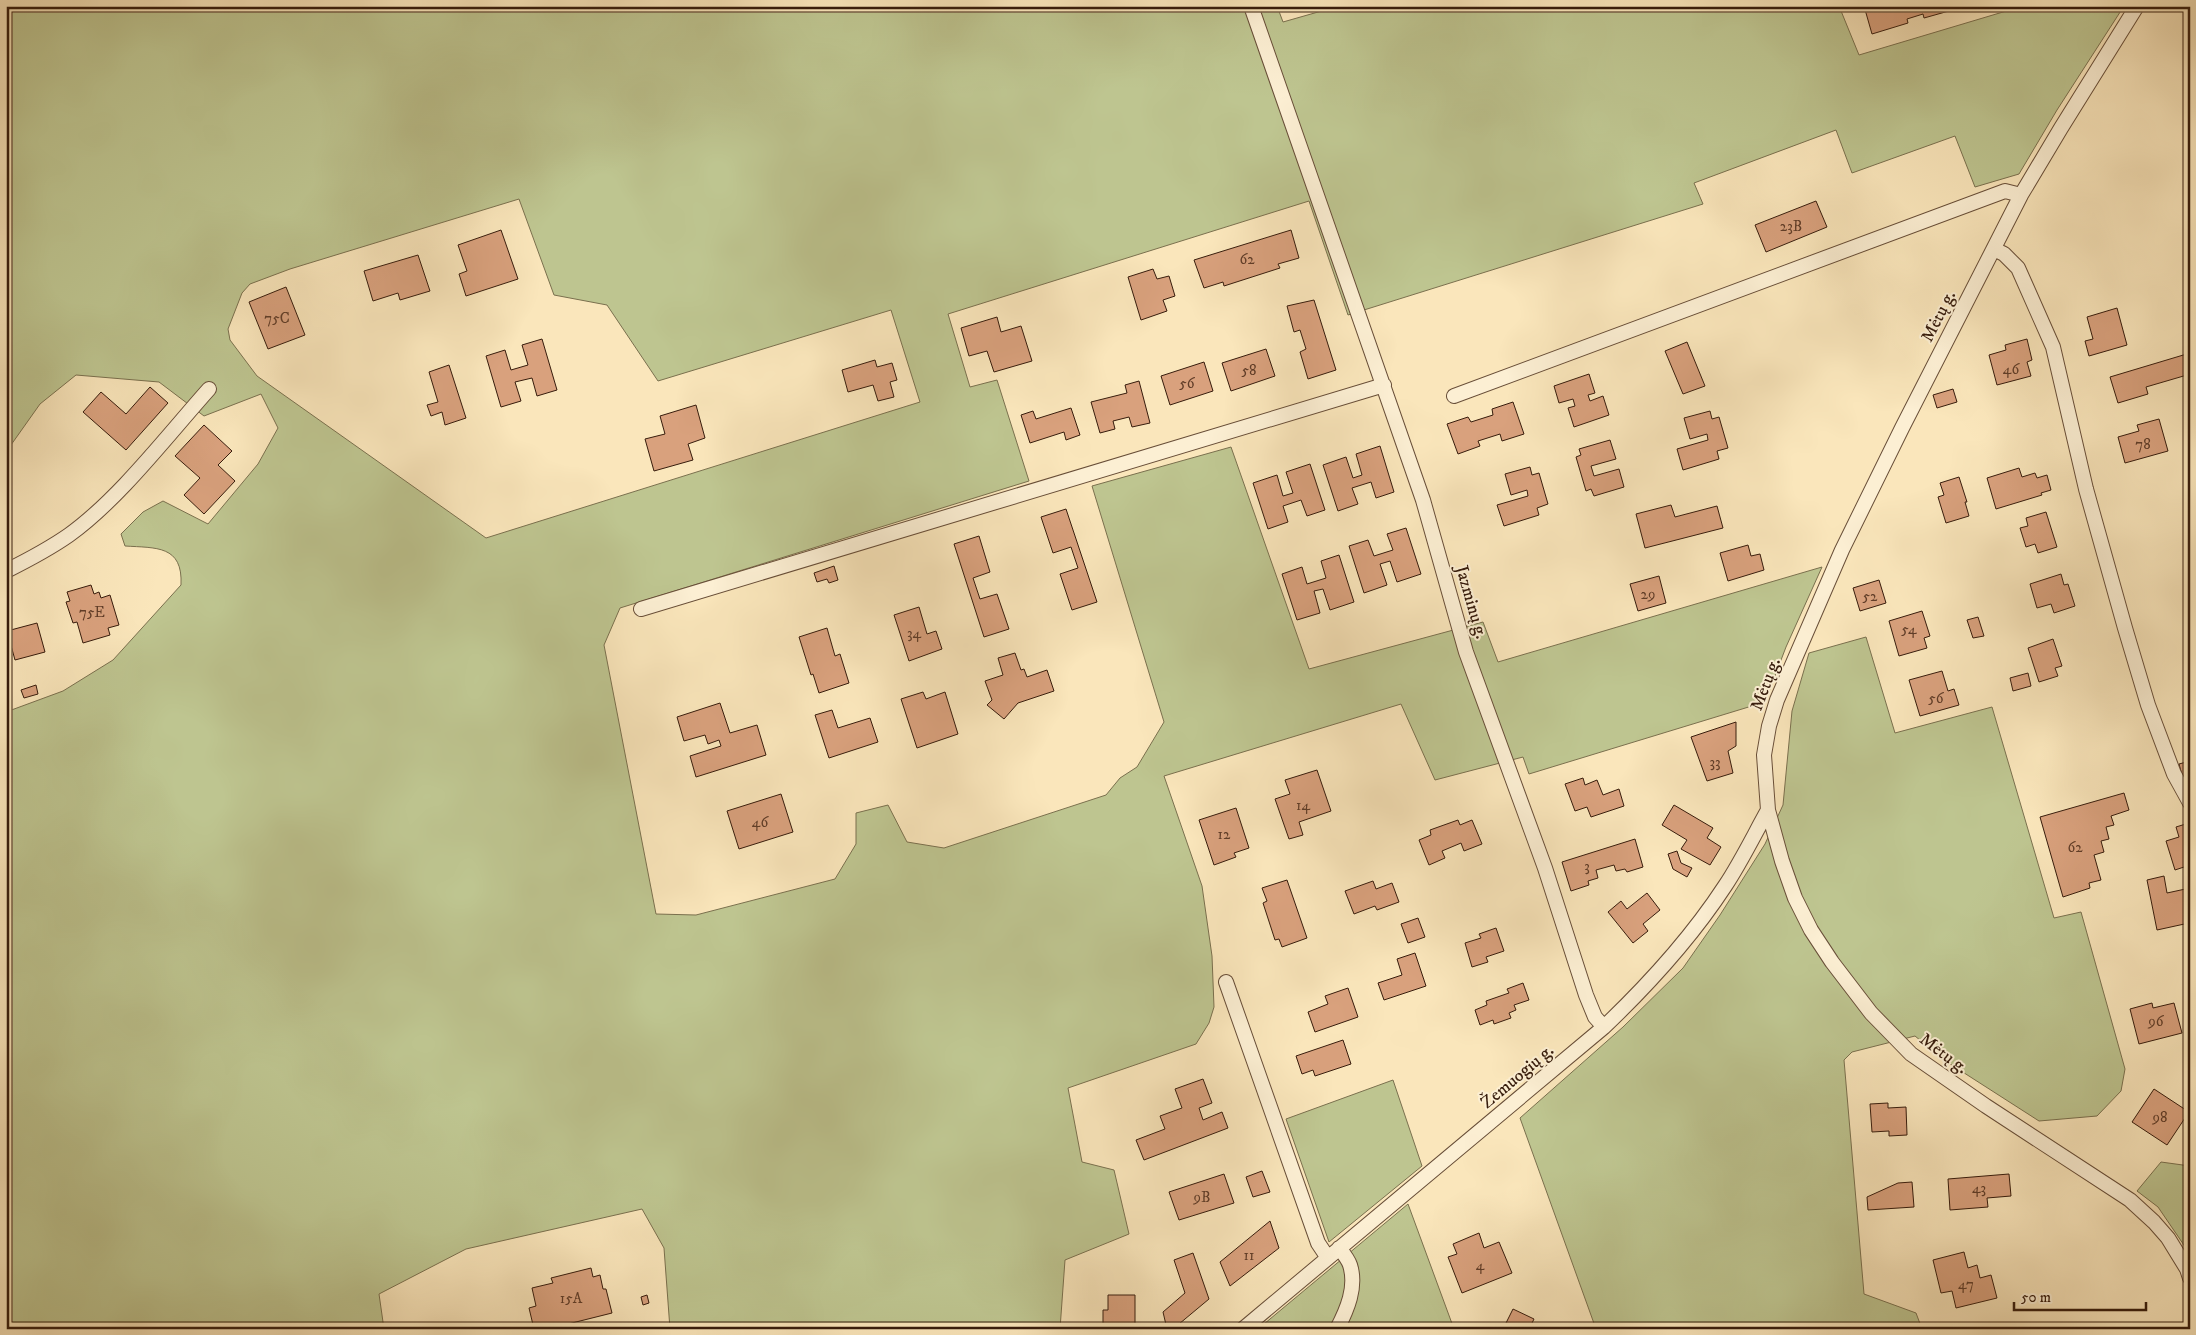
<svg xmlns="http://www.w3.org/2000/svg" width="2196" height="1335" font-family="'IM FELL DW Pica',serif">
	<rect width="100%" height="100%" fill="#fae6bb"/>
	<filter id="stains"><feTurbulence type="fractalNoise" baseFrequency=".004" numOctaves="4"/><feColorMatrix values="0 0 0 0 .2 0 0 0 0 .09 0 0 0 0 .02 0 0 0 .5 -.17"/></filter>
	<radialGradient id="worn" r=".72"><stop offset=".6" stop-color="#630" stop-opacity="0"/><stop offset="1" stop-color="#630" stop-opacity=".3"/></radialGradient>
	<path fill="#bec590" stroke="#7a704e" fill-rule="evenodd" d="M6 6H1277L1283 22 1339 6H1839L1859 55 2023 6H2124L2057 110 2019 174 1975 187 1955 136 1852 173 1836 130 1694 183 1703 204 1348 315 1309 201 948 314 970 387 997 380 1029 481 620 608 604 645 656 914 696 915 835 879 856 844V813L888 805 907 842 944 848 1106 795 1120 778 1137 767 1164 722 1092 486 1231 447 1309 669 1483 622 1498 662 1822 567 1786 647 1765 702 1529 774 1523 757 1435 780 1401 704 1164 776 1202 886 1212 956 1214 1007 1209 1023 1196 1044 1068 1088 1082 1162 1114 1170 1129 1234 1065 1260 1060 1329H670L664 1248 642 1209 466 1249 379 1294 384 1329H6V712L63 691 113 660 181 585C183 545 156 548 125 546L121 534 143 512 163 501 208 524 258 464 278 428 261 394 204 416 159 382 76 375 40 404 6 452ZM519 199 554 295 607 305 658 381 891 310 920 402 486 538 257 376 230 340 228 329 242 293 250 284 290 269Z
		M1866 637 1895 733 1992 707 2054 918 2081 912 2125 1069 2121 1091 2097 1116 2039 1121 1944 1060 1915 1036 1852 1052 1844 1060 1864 1294 1916 1313 1922 1329H1596L1520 1118 1623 1027 1683 968 1720 915 1765 844 1783 805 1792 711 1809 653Z
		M1393 1080 1422 1166 1329 1242 1286 1119Z
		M2161 1162 2190 1166V1254L2158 1207 2137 1191Z
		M1408 1204 1454 1329H1258Z"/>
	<path fill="#d9a17d" stroke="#371c0c" d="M1864 6H1955L1956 9 1924 18 1923 14 1907 19 1908 23 1872 34Z
		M1816 201 1827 227 1766 252 1755 225Z
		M501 230 518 279 466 296 459 274 467 271 458 245Z
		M1291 230 1299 258 1278 264 1280 268 1224 286 1223 282 1204 288 1194 260Z
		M418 255 430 291 400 300 398 293 373 301 364 271Z
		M1153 269 1157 279 1169 276 1175 296 1163 300 1167 311 1141 320 1128 277Z
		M286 287 305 335 268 349 249 302Z
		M1314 300 1336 370 1308 379 1300 352 1306 349 1300 330 1294 332 1287 306Z
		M2117 308 2127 345 2089 356 2085 341 2093 339 2087 317Z
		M997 317 1001 332 1021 326 1032 361 994 372 987 351 969 356 961 328Z
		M542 339 557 390 537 396 532 378 515 382 521 401 501 407 486 356 505 350 511 370 528 365 522 345Z
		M2027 339 2032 360 2027 362 2031 376 1997 385 1989 355 2006 350 2005 345Z
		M1687 342 1705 386 1683 394 1665 351Z
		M1266 349 1275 376 1231 391 1222 363Z
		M2190 353V382L2187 375 2146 387 2148 394 2118 403 2110 377Z
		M875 360 877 367 892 363 897 380 890 382 894 397 878 401 873 385 848 392 842 370Z
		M1204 362 1213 391 1170 405 1161 376Z
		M449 365 466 418 445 425 442 412 431 416 427 405 438 402 429 372Z
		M1589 374 1595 393 1588 395 1590 401 1603 396 1609 415 1574 427 1568 408 1575 406 1573 399 1559 403 1554 386Z
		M1139 381 1150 423 1132 427 1129 417 1113 421 1115 429 1100 433 1091 402 1127 393 1125 385Z
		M150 387 168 403 126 450 83 412 101 392 126 414Z
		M1953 389 1957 402 1937 408 1933 395Z
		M1513 402 1524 434 1502 441 1500 434 1478 441 1480 446 1458 454 1447 424 1468 417 1471 422 1493 415 1492 409Z
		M696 405 705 438 688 444 693 460 654 471 645 439 665 434 660 416Z
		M1071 408 1080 435 1066 440 1064 432 1030 443 1021 415 1033 411 1036 419Z
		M1710 411 1712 419 1719 417 1728 448 1717 451 1719 459 1683 470 1677 449 1708 440 1707 434 1690 439 1684 418Z
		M2159 419 2168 451 2125 463 2118 437 2139 431 2137 425Z
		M204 425 232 451 218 465 235 481 204 514 184 495 200 478 175 456Z
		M1610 440 1616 459 1591 466 1594 476 1619 469 1624 487 1594 496 1591 489 1586 491 1576 457 1581 455 1579 449Z
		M1380 446 1394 492 1376 498 1371 482 1352 488 1358 504 1338 511 1323 465 1346 457 1353 478 1362 475 1356 454Z
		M1310 464 1325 510 1307 516 1301 500 1283 506 1288 522 1268 529 1253 483 1277 475 1283 496 1293 493 1286 472Z
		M1530 467 1532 475 1539 473 1548 504 1537 508 1539 515 1504 526 1497 505 1528 496 1527 490 1511 495 1505 474Z
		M2019 468 2022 477 2035 473 2037 478 2047 475 2051 490 2041 493 2042 495 1996 509 1987 478Z
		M1959 477 1967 502H1965L1969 516 1946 523 1938 497 1944 495 1940 483Z
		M1671 505 1675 517 1717 506 1723 528 1645 548 1636 514Z
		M1066 509 1097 602 1072 610 1060 574 1078 568 1071 547 1053 553 1041 517Z
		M2046 512 2057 547 2038 553 2035 544 2026 547 2020 528 2028 526 2026 518Z
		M1406 528 1421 574 1397 582 1390 561 1380 564 1387 585 1364 593 1349 546 1368 540 1374 556 1393 550 1387 534Z
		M979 536 990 572 973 578 980 599 997 594 1009 629 984 637 954 544Z
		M1748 545 1751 556 1760 554 1764 570 1728 581 1720 553Z
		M1339 555 1354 602 1330 610 1323 589 1314 591 1320 613 1297 620 1282 574 1302 567 1307 584 1326 578 1321 561Z
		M834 566 838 580 829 583 827 579 817 582 814 573Z
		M2061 574 2064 585 2068 584 2075 606 2054 613 2051 604 2037 608 2030 584Z
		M1659 576 1666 603 1638 611 1630 584Z
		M1879 580 1886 603 1860 611 1853 588Z
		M91 585 94 594 99 592 101 598 110 595 119 625 108 628 110 635 83 643 77 622 73 623 66 602 70 601 67 592Z
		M919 607 927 634 936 631 942 649 909 661 894 615Z
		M1922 611 1930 636 1924 638 1927 648 1899 656 1889 621Z
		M1978 617 1984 636 1973 638 1967 620Z
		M37 623 45 652 15 660 7 631Z
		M827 628 835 656 840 654 849 683 819 693 813 674 811 675 799 637Z
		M2053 639 2062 666 2055 668 2058 676 2039 682 2028 648Z
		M1015 653 1021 670 1024 669 1027 677 1047 670 1054 691 1018 703 1004 719 987 705 992 700 985 681 1003 675 998 658Z
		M6 669 10 684 6 685Z
		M1942 671 1948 691 1954 689 1959 705 1920 716 1909 680Z
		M2028 673 2031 686 2013 691 2010 678Z
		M36 685 38 694 24 698 21 690Z
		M923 692 926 699 945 692 958 734 917 748 901 699Z
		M720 703 730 733 757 725 766 755 696 777 690 756 721 746 719 740 708 744 705 735 684 741 677 717Z
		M832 710 838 728 870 718 878 742 829 758 815 715Z
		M2190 715V731L2185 716Z
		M1736 722V746L1728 751 1733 773 1707 781 1691 737Z
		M2190 761V780L2184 782 2179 764Z
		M1317 770 1331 811 1299 822 1303 835 1289 839 1275 799 1290 794 1285 780Z
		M1583 778 1585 785 1597 780 1603 795 1619 789 1624 806 1591 817 1587 807 1575 811 1565 784Z
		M2124 793 2129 810 2111 816 2114 825 2106 827 2109 839 2101 841 2104 852 2094 855 2101 880 2089 883 2090 888 2063 897 2040 817Z
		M781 794 793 832 739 849 727 811Z
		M1674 805 1713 828 1707 838 1721 847 1710 865 1681 849 1687 840 1662 825Z
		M1236 808 1249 848 1234 853 1236 857 1214 865 1199 820Z
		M1458 820 1460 825 1472 820 1482 844 1464 851 1461 843 1442 851 1445 858 1429 865 1419 840 1431 835 1430 830Z
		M2189 823 2190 865 2175 870 2166 841 2179 837 2176 827Z
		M1635 839 1643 867 1627 872 1625 869 1616 871 1614 865 1596 870 1598 878 1588 881 1589 885 1571 891 1562 862Z
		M1677 851 1681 863 1692 868 1687 877 1673 869 1668 854Z
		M2164 876 2167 893 2190 888V911H2187L2189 923 2157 930 2147 880Z
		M1287 880 1307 938 1282 947 1279 939 1275 940 1263 903 1267 901 1262 888Z
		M1373 881 1376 889 1392 883 1399 902 1377 910 1375 906 1354 914 1345 891Z
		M1647 893 1660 910 1643 924 1648 931 1633 943 1608 912 1621 901 1627 909Z
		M1418 918 1425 937 1408 943 1401 924Z
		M1496 928 1504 951 1486 957 1488 962 1472 967 1465 943 1481 938 1479 934Z
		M1415 953 1426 986 1384 1000 1378 983 1402 975 1397 959Z
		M1523 983 1529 1000 1514 1005 1516 1010 1509 1013 1511 1018 1494 1024 1493 1020 1480 1025 1475 1010 1487 1005 1486 1001 1509 993 1507 989Z
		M1348 988 1358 1017 1315 1032 1308 1012 1328 1004 1325 996Z
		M2152 1003 2153 1008 2174 1003 2182 1033 2139 1044 2130 1009Z
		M1343 1040 1351 1064 1315 1076 1313 1070 1302 1074 1296 1056Z
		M1203 1079 1212 1103 1199 1108 1203 1120 1222 1112 1228 1128 1144 1160 1136 1140 1165 1129 1160 1116 1182 1108 1175 1089Z
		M2154 1089 2189 1112 2167 1145 2132 1122Z
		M1888 1103V1108L1906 1107 1907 1135 1889 1136V1131L1872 1132 1870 1104Z
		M1262 1171 1270 1192 1253 1197 1246 1177Z
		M1224 1174 1234 1203 1179 1220 1169 1192Z
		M2009 1174 2011 1196 1987 1198 1988 1207 1950 1210 1948 1179Z
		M1912 1182 1914 1207 1868 1210 1867 1197 1898 1183Z
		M1270 1221 1279 1248 1230 1286 1220 1262Z
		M1479 1233 1484 1248 1499 1242 1512 1273 1462 1293 1448 1257 1457 1254 1453 1244Z
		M1964 1252 1968 1268 1977 1265 1980 1278 1991 1275 1997 1298 1956 1308 1952 1291 1941 1293 1933 1260Z
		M1193 1253 1209 1299 1173 1329H1167L1163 1312 1185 1293 1174 1260Z
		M591 1268 593 1277 600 1275 603 1289H606L612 1313 548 1329H534L529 1308 536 1306 532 1288 553 1283 551 1278Z
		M647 1295 649 1303 643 1305 641 1297Z
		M1108 1295H1135V1329H1103V1310H1108Z
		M1513 1309 1534 1319 1529 1329H1503Z"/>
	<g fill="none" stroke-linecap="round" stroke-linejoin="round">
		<g stroke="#684e38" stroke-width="16">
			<path id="minor" d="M1251 6 1423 500 1466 652 1545 868 1586 995 1595 1017 1604 1027
				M2137 6 2061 128 2021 195 1902 428 1842 550 1777 700 1769 726 1764 755 1768 810 1782 861 1795 898 1811 930 1832 962 1871 1013 1911 1054 1986 1106 2130 1200 2154 1222 2168 1238 2187 1269 2190 1278
				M1994 249 2004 254 2018 268 2053 347 2086 489 2125 628 2148 705 2174 774 2190 803
				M1454 396 2005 191 2021 195
				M6 571C28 560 49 549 69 535 119 499 167 436 209 389
				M641 609 1384 385
				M1226 982 1318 1243 1328 1258
				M1243 1329 1604 1027C1649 984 1691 938 1725 886 1741 862 1754 835 1768 810
				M1337 1329C1347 1310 1357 1287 1350 1265 1348 1259 1343 1253 1339 1248"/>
		</g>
		<use href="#minor" stroke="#fcefd3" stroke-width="14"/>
	</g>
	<g text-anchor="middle" stroke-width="4" stroke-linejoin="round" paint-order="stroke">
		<g font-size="15" fill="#603d28">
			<text x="1791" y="231">23B</text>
			<text x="1247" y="264">62</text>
			<text x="277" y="323">75C</text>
			<text x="2011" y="374">46</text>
			<text x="1249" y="375">58</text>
			<text x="1187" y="388">56</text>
			<text x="2143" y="449">78</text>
			<text x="1648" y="599">29</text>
			<text x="1870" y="601">52</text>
			<text x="92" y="617">75E</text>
			<text x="1909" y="634">54</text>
			<text x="914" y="638">34</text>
			<text x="1936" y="703">56</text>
			<text x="1715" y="767">33</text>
			<text x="1303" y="810">14</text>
			<text x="760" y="827">46</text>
			<text x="1224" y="839">12</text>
			<text x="2075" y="852">62</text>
			<text x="1587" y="871">3</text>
			<text x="2156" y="1026">96</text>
			<text x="2160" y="1122">98</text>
			<text x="1979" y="1193">43</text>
			<text x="1202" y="1202">9B</text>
			<text x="1249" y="1260">11</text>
			<text x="1480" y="1270">4</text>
			<text x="1966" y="1289">47</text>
			<text x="571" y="1303">15A</text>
		</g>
		<g font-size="18" fill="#371c0c" stroke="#fcefd3">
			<text transform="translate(1938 316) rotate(-63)" y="6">Mėtų g.</text>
			<text transform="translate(1472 602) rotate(74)" y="6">Jazminų g.</text>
			<text transform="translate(1765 684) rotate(-69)" y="6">Mėtų g.</text>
			<text transform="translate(1944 1053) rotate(37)" y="6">Mėtų g.</text>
			<text transform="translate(1517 1076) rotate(-40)" y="6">Žemuogių g.</text>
		</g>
	</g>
	<rect width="2196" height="1335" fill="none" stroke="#fae6bb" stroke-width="25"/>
	<rect x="8" y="8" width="2181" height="1320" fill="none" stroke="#371c0c" stroke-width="2.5"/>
	<rect x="12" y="12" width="2171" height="1310" fill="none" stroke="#371c0c"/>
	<path d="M2014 1302v8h132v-8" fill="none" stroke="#371c0c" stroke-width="2.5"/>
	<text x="2021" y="1302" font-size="15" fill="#371c0c" stroke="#fcefd3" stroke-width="4" paint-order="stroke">50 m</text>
	<rect width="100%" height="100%" filter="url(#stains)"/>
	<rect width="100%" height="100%" fill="url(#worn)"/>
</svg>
